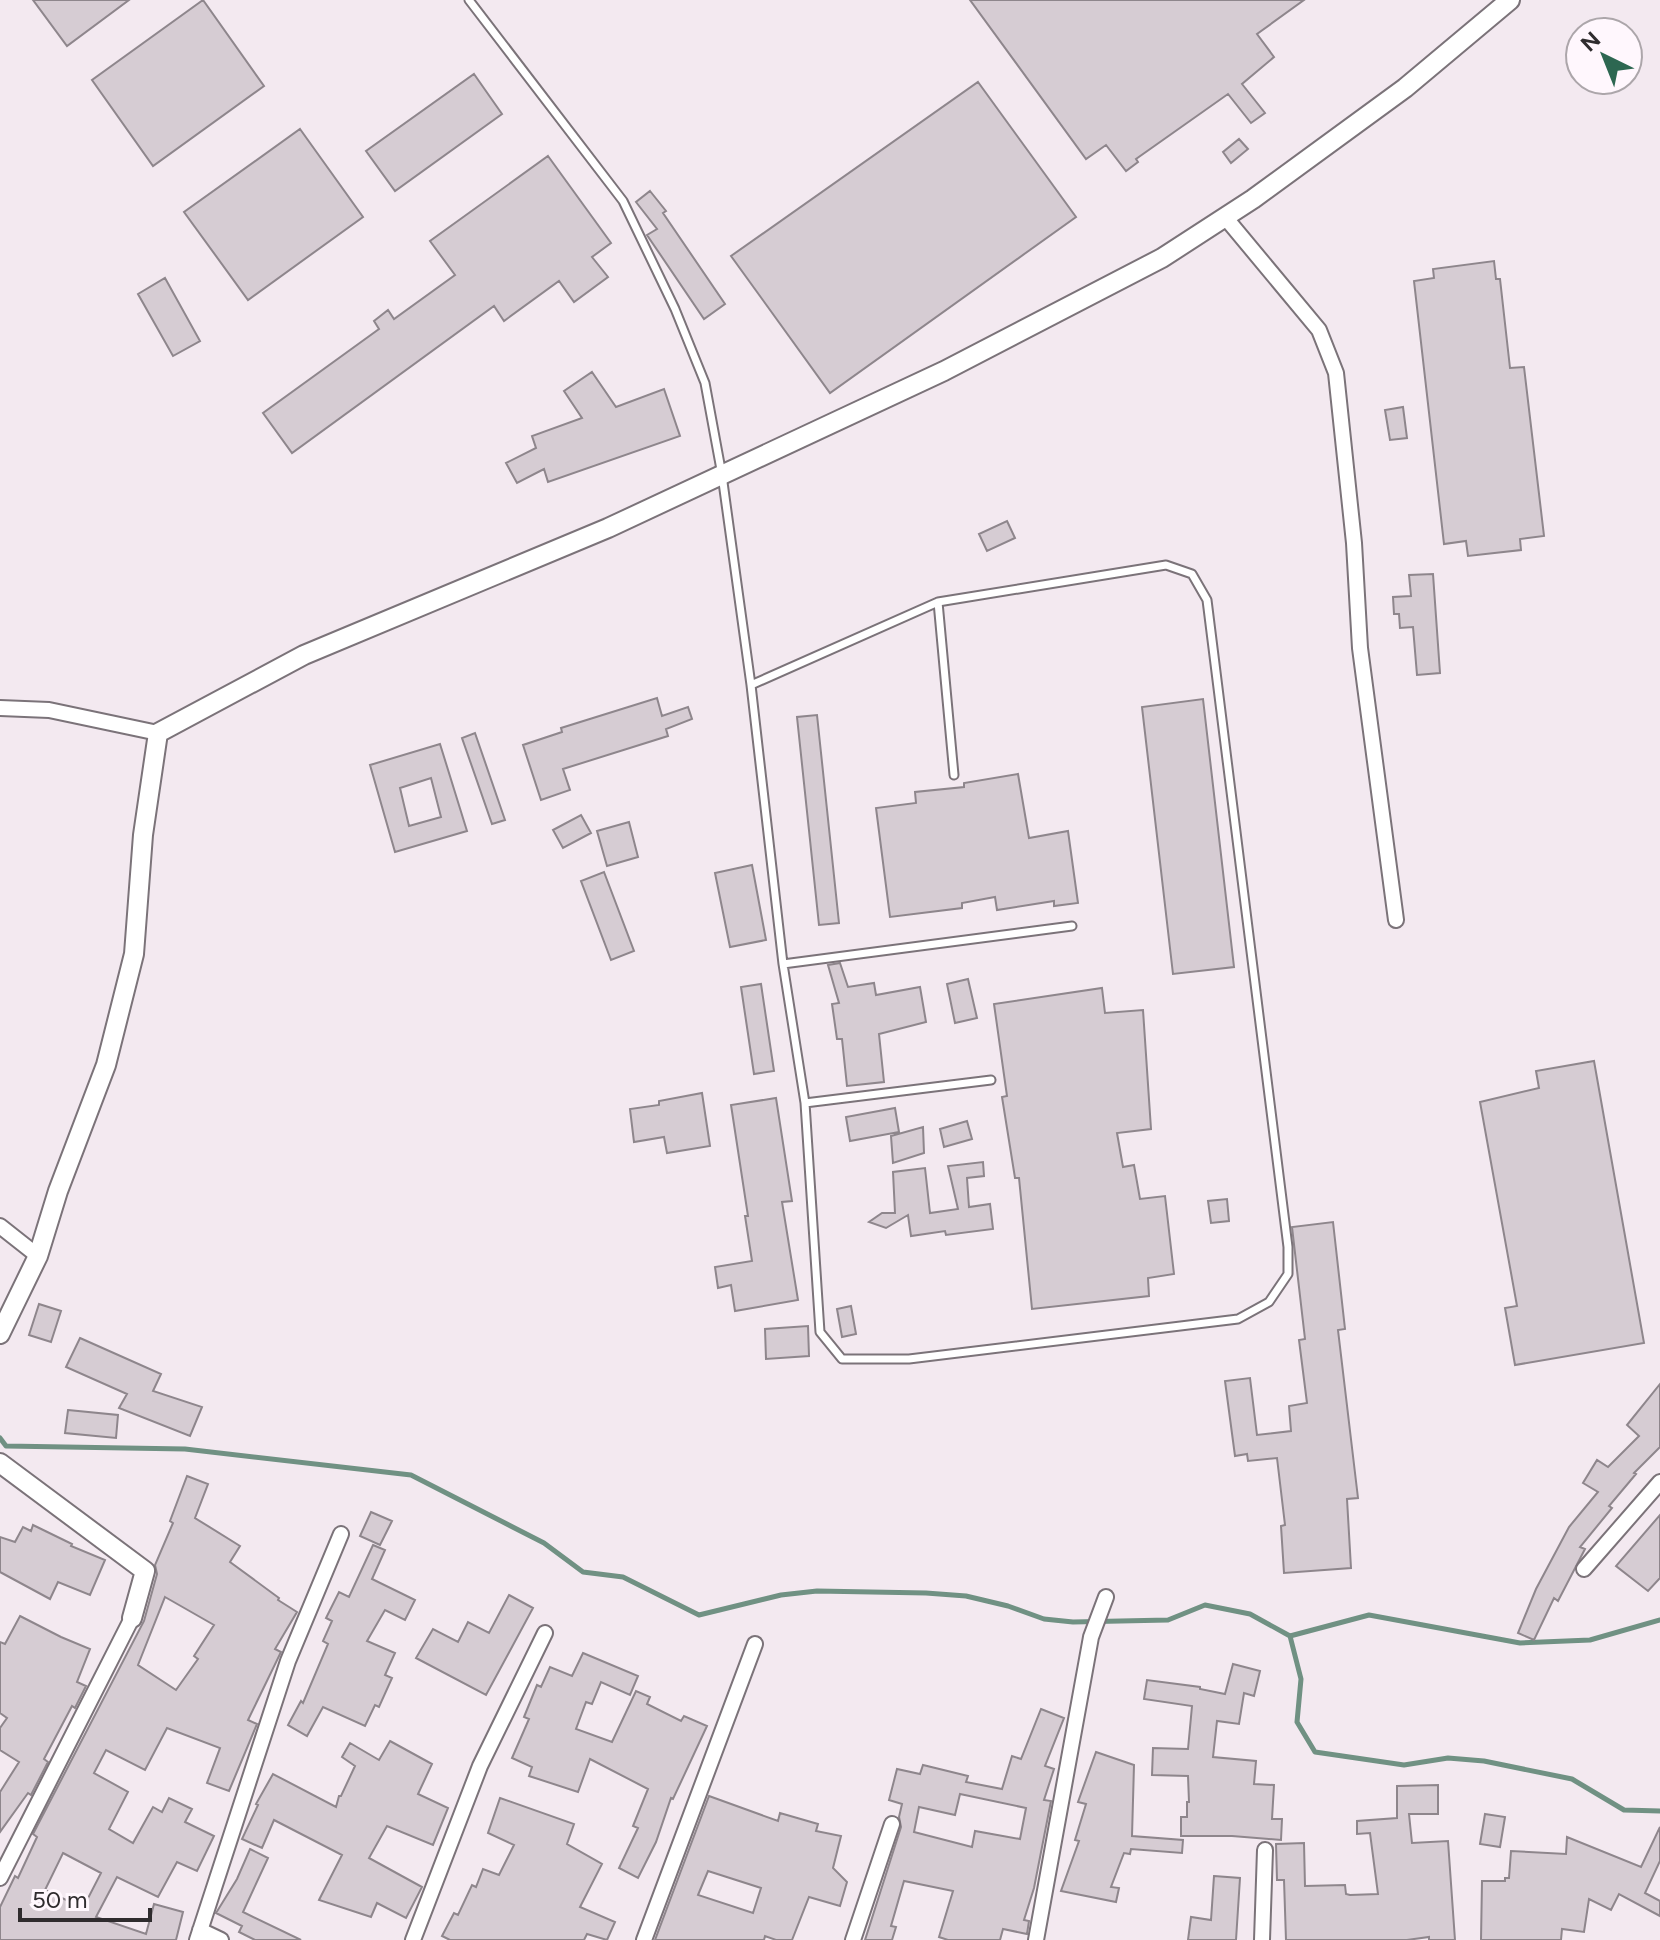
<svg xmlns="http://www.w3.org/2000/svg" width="1660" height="1940" font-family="Figtree,sans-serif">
	<rect width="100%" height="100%" fill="#f3e9f0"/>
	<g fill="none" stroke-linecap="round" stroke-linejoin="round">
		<path stroke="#709183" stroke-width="5" d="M0 1438 6 1446 185 1449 411 1475 544 1543 583 1572 623 1577 699 1615 781 1595 817 1591 926 1593 966 1596 1008 1606 1044 1619 1073 1622 1168 1620 1205 1605 1250 1614 1290 1636 1301 1679 1297 1722 1315 1752 1404 1765 1448 1758 1484 1761 1572 1779 1624 1810 1660 1811
			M1290 1636 1369 1615 1520 1643 1590 1640 1660 1620"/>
	</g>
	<path fill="#d6ccd3" stroke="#8e868c" stroke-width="2" fill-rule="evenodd" d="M33 0H129L67 46Z
		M203 0 264 86 153 166 92 80Z
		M970 0H1304L1257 34 1274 57 1242 84 1265 113 1251 123 1228 94 1136 159 1138 162 1126 171 1106 145 1086 159Z
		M474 74 502 114 395 191 366 151Z
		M978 82 1076 217 830 393 731 256Z
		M300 129 363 217 248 300 184 212Z
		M1239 139 1248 149 1231 163 1223 152Z
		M548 156 611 243 592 257 608 277 574 302 559 281 504 321 494 306 292 453 263 413 379 329 374 321 388 310 394 319 455 275 430 241Z
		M650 191 666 211 663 213 725 304 704 319 647 235 657 229 636 202Z
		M1494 261 1496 279H1500L1510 368 1524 367 1544 536 1520 539 1521 550 1468 556 1466 541 1444 544 1414 281 1434 278 1433 269Z
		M165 278 200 341 173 356 138 294Z
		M592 372 616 407 664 389 680 436 548 482 544 469 517 483 506 463 536 448 532 436 582 418 564 391Z
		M1403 407 1407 438 1390 440 1385 410Z
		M1007 521 1015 538 987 551 979 534Z
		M1433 574 1440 673 1417 675 1413 627 1400 628 1399 614H1394L1393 597 1411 596 1409 575Z
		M657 698 662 716 688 707 692 719 666 729 668 736 563 769 570 790 541 800 523 745 562 732 561 728Z
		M1203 699 1234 967 1173 974 1142 707Z
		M817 715 839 923 819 925 797 717Z
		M475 733 505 820 492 824 462 738Z
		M440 744 467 831 395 852 370 765ZM431 778 441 817 409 826 400 788Z
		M1018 774 1029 838 1068 831 1078 903 1054 906V901L997 910 995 897 962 903V908L890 917 876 808 916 803 915 792 964 787V783Z
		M581 815 591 833 563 848 553 830Z
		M629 822 638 857 607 866 597 831Z
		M752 865 766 940 730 947 715 873Z
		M604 872 634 951 611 960 581 881Z
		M840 963 848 987 874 983 876 995 920 987 926 1022 879 1034 884 1082 847 1086 842 1039H837L832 1004 839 1003 828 965Z
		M968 979 977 1018 955 1023 947 984Z
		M761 984 774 1071 754 1074 741 987Z
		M1102 988 1105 1013 1143 1010 1151 1129 1117 1133 1123 1167 1134 1165 1140 1199 1165 1196 1174 1274 1148 1278 1149 1296 1032 1309 1019 1178H1015L1002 1097 1007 1096 994 1004Z
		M1594 1061 1644 1343 1515 1365 1505 1308 1517 1306 1480 1102 1539 1088 1536 1071Z
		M702 1093 710 1146 667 1153 664 1137 634 1142 630 1109 659 1105V1101Z
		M776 1098 792 1201 782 1202 798 1300 735 1311 731 1285 718 1288 715 1267 752 1261 745 1216H748L731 1105Z
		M895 1108 899 1132 850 1141 846 1117Z
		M967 1121 972 1139 944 1147 940 1129Z
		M923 1127 924 1153 893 1163 891 1136Z
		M983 1162 984 1176 967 1178 969 1207 990 1204 993 1229 946 1235 945 1231 911 1236 908 1215 886 1228 869 1222 882 1213H895L893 1172 925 1168 930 1213 958 1209 948 1166Z
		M1227 1199 1229 1221 1211 1223 1208 1201Z
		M1333 1222 1345 1329 1338 1330 1358 1498 1347 1499 1351 1568 1284 1573 1281 1526 1285 1525 1277 1458 1248 1461 1247 1454 1235 1456 1225 1381 1250 1378 1257 1435 1291 1431 1289 1406 1307 1403 1299 1340 1305 1339 1292 1227Z
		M39 1304 61 1311 51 1342 29 1335Z
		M851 1306 856 1334 842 1337 837 1309Z
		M808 1326 809 1356 766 1359 765 1329Z
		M80 1338 161 1374 153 1391 202 1407 190 1436 119 1408 127 1394 66 1367Z
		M1660 1384V1447L1634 1473 1636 1474 1609 1506 1612 1508 1580 1547 1585 1549 1558 1601 1554 1598 1534 1640 1518 1633 1536 1589 1569 1527 1598 1492 1583 1483 1597 1460 1608 1467 1639 1436 1627 1425Z
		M68 1410 118 1415 116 1438 65 1433Z
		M187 1476 208 1484 195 1518 240 1546 230 1562 279 1598 278 1600 297 1612 275 1649 281 1652 248 1720 257 1724 229 1791 207 1783 220 1748 167 1728 145 1770 106 1750 94 1773 128 1792 109 1829 133 1843 153 1807 162 1812 169 1798 192 1809 185 1822 214 1836 197 1871 177 1862 158 1897 117 1877 96 1917 146 1934 154 1904 183 1912 176 1940H0V1907L15 1876 18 1878 37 1837 33 1834 144 1621 157 1574 155 1565 173 1523 170 1521ZM165 1597 214 1625 194 1656 198 1659 176 1690 138 1665ZM63 1853 101 1873 83 1908 45 1890Z
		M371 1512 392 1521 380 1545 360 1536Z
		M1660 1515V1578L1648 1591 1616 1566Z
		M33 1525 72 1544 71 1546 105 1560 90 1595 58 1582 50 1599 0 1572V1537L15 1542 23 1527 31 1531Z
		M373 1545 385 1550 372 1579 415 1600 405 1620 385 1610 367 1641 395 1653 385 1675 392 1678 379 1707 375 1705 365 1726 323 1707 307 1736 288 1725 301 1701 303 1703 328 1644 323 1641 332 1621 326 1618 339 1592 349 1597Z
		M509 1595 533 1608 486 1695 416 1658 433 1629 458 1642 468 1622 489 1633Z
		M20 1616 61 1637 90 1649 77 1682 86 1686 75 1708 72 1706 44 1759 48 1762 31 1795 28 1793 0 1832V1792L19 1762 0 1750V1728L7 1718 0 1713V1642L5 1644Z
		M583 1653 638 1676 630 1695 601 1682 592 1704 586 1702 576 1729 612 1742 636 1691 650 1697 647 1704 681 1721 684 1716 707 1726 673 1799 671 1798 656 1842 638 1878 619 1868 638 1828 633 1826 648 1789 590 1759 578 1792 529 1776 532 1767 512 1758 529 1719 524 1717 537 1685 541 1687 550 1667 572 1676Z
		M1233 1664 1260 1671 1254 1696 1244 1693 1239 1724 1217 1721 1213 1757 1256 1761 1254 1784 1274 1785 1272 1819H1282L1281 1840 1232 1836H1181V1817H1187V1802H1189L1188 1776 1152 1775 1153 1748 1188 1749 1192 1706 1144 1699 1147 1680 1200 1687V1689L1225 1694Z
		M1041 1709 1064 1718 1045 1766 1054 1769 1044 1800 1051 1801 1034 1888 1024 1920 1029 1921 1027 1934 1003 1929 1000 1940H948L939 1937 953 1891 904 1881 891 1926 896 1927 892 1940H865L901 1827 899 1817 902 1804 889 1800 897 1769 920 1774 923 1765 968 1776 966 1782 1002 1789 1012 1756 1021 1759ZM960 1794 1026 1808 1020 1839 975 1831 972 1847 914 1832 919 1807 955 1815Z
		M390 1741 432 1764 418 1794 448 1808 433 1845 387 1826 369 1858 422 1887 406 1918 377 1903 371 1917 319 1900 342 1855 274 1820 262 1848 242 1839 258 1805 256 1804 273 1774 336 1807 339 1796H341L355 1766 342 1757 350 1743 379 1760Z
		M1096 1752 1134 1765 1132 1836 1183 1840 1182 1853 1131 1849 1130 1854 1124 1853 1111 1887 1119 1888 1116 1902 1061 1891 1079 1841 1075 1840 1086 1804 1078 1802Z
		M1438 1785V1814H1409L1412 1843 1448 1841 1455 1940H1429V1937L1407 1940H1286L1284 1880H1277L1276 1844 1304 1843 1305 1886 1345 1885 1346 1894 1350 1895 1378 1894 1370 1833 1357 1834V1821L1397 1818V1786Z
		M709 1796 778 1821 780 1813 818 1824 816 1831 841 1836 833 1868 847 1882 840 1906 809 1897 792 1940H776L765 1936 764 1940H655ZM708 1871 761 1888 753 1913 698 1895Z
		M500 1798 574 1824 567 1844 602 1864 580 1907 615 1922 607 1940 587 1934 584 1940H450L442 1936 454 1913 458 1915 472 1885 476 1887 483 1869 499 1875 514 1845 488 1833Z
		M1485 1814 1505 1817 1500 1847 1480 1844Z
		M1660 1827V1861L1645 1893 1660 1901V1916L1619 1894 1611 1910 1589 1899 1584 1932 1562 1929 1561 1940H1481L1482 1881H1505V1878H1509L1511 1851 1566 1854 1567 1837 1641 1867Z
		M250 1849 268 1858 243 1912 301 1940H255L239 1932 242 1926 216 1913 237 1879Z
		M1214 1876 1240 1878 1236 1940H1188L1191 1917 1211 1920Z"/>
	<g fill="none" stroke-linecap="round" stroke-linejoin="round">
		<g stroke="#7b7379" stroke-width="11">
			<path id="service" d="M469 0 623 201 675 309 705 383 722 475 751 685 783 964 805 1103 820 1332 842 1359H909L1238 1319 1269 1302 1288 1274V1247L1207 600 1192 574 1166 565 938 602 751 685
				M938 602 954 775
				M783 964 1072 926
				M805 1103 991 1080"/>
		</g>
		<g stroke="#7b7379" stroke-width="18">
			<path id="minor" d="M1225 217 1319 330 1336 373 1354 543 1360 648 1396 920
				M0 708 49 710 158 733
				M0 1226 38 1256
				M1584 1569 1660 1482
				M0 1878 132 1618
				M200 1930 221 1940
				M197 1940 288 1661 341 1534
				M413 1940 480 1766 545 1633
				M644 1940 755 1644
				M853 1940 892 1824
				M1036 1940 1091 1637 1106 1597
				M1262 1940 1265 1850"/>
		</g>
		<g stroke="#7b7379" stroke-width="22">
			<path id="tertiary" d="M0 1334 38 1256 58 1191 106 1065 134 954 143 835 158 733 304 655 608 528 944 371 1162 258 1253 199 1405 88 1510 0
				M0 1463 145 1571 132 1618"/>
		</g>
		<use href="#service" stroke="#fff" stroke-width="7"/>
		<use href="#minor" stroke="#fff" stroke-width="14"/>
		<use href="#tertiary" stroke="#fff" stroke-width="18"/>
	</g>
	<g transform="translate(1604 56) rotate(317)"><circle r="38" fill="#fff7fd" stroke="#aca6aa" stroke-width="2"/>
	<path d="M0-6L14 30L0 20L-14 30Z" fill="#2d6751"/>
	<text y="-12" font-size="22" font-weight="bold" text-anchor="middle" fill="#2f2c2e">N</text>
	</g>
	<path d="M20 1908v12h130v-12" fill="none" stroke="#2f2c2e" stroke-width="4"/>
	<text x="32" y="1908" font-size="24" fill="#2f2c2e" stroke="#fff7fd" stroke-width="6" paint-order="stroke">50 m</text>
</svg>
